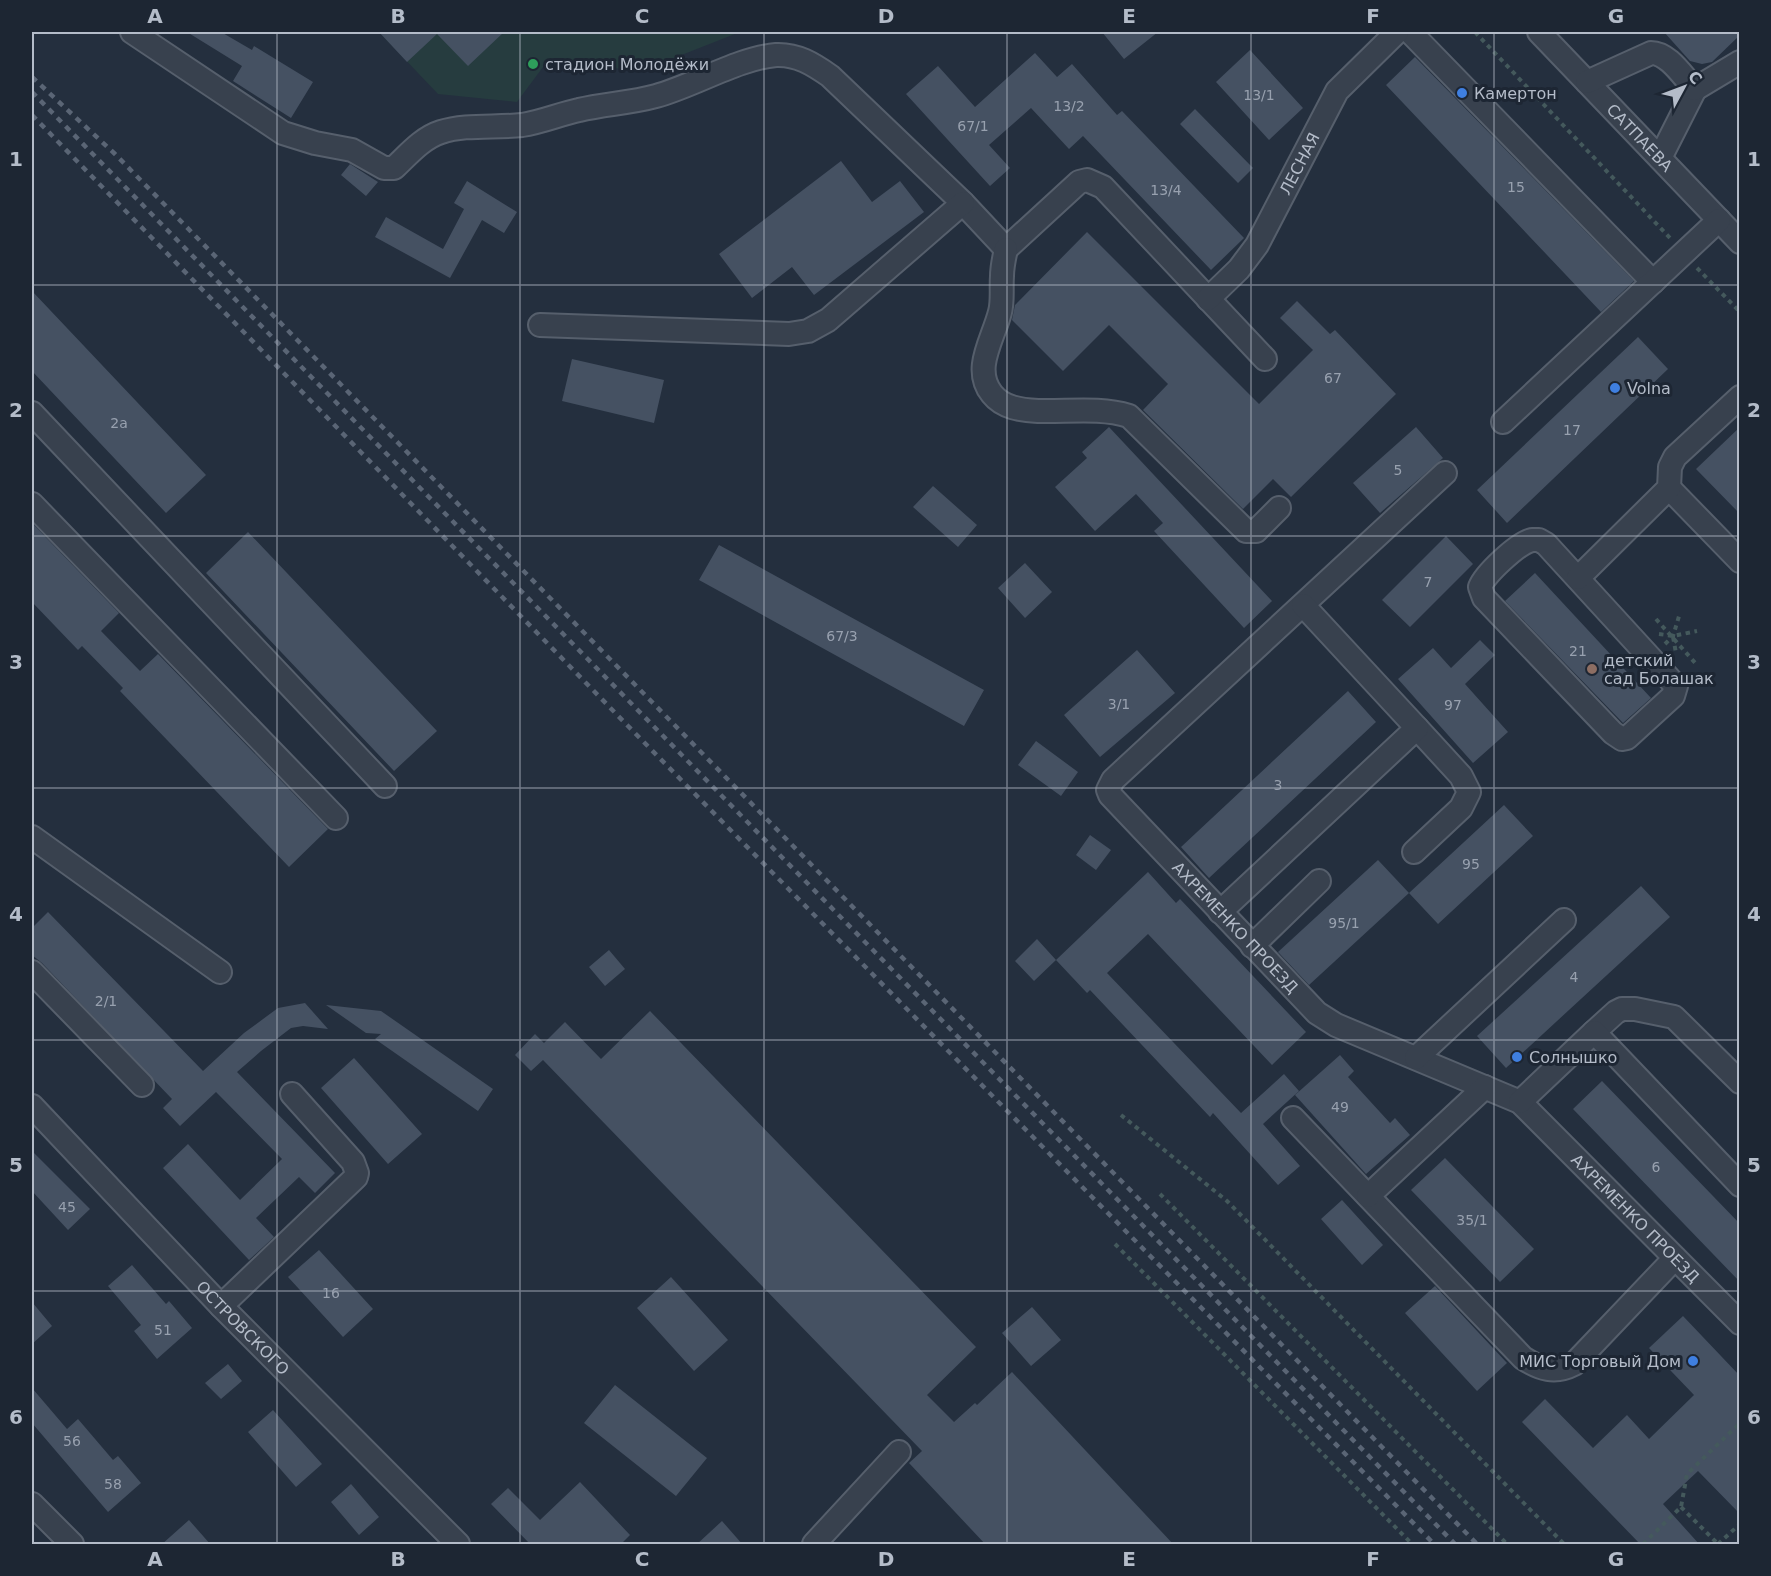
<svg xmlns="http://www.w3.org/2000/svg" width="1771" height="1576" font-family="'DejaVu Sans',sans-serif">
	<rect width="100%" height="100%" fill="#242f3e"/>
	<path fill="#263c3f" d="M379 32H740L646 69 543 67 517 102 438 94Z"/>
	<path fill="#455162" d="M187 32H221L252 50 254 46 313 82 291 118 233 81 242 66Z
		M379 32H504L468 66 437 34 407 62Z
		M1102 32H1158L1124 59Z
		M1664 32H1740V35L1712 62 1702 64 1690 61Z
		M1250 50 1303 108 1269 140 1216 82Z
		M1035 53 1057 77 1072 64 1117 115 1122 111 1244 238 1211 270 1083 136 1069 149 1031 108 989 145 1010 168 990 186 906 94 938 66 975 107Z
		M1415 57 1634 281 1601 312 1386 85Z
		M1195 109 1253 168 1238 183 1180 124Z
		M841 161 872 202 900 181 924 212 814 295 792 267 752 298 719 254Z
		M350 164 378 182 366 196 341 175Z
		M467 181 517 212 504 233 482 220 450 278 375 237 386 217 443 249 464 209 454 203Z
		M1087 232 1259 404 1313 350 1280 318 1297 301 1330 334 1335 330 1396 394 1291 497 1273 479 1243 509 1143 410 1168 384 1109 325 1063 371 1012 320 1015 305Z
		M32 291 206 475 166 513 32 371Z
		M1638 337 1668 369 1507 523 1477 490Z
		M572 359 664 380 654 423 562 401Z
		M1109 427 1272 601 1244 628 1154 531 1163 523 1136 494 1095 531 1055 487 1087 458 1082 452Z
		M1416 427 1443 458 1380 513 1353 483Z
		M1740 427V514L1696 469Z
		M933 486 977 525 958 547 913 507Z
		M32 523 119 613 101 631 140 671 158 654 328 829 289 867 120 691 123 688 82 646 78 650 32 602Z
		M248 532 437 731 394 771 206 573Z
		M1446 536 1473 564 1410 627 1382 600Z
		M719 545 984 690 964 726 699 580Z
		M1025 563 1052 592 1025 618 998 588Z
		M1535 573 1651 698 1623 723 1505 601Z
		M1480 640 1495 655 1465 684 1508 732 1473 763 1398 679 1433 648 1451 668Z
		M1137 650 1175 693 1100 757 1064 715Z
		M1348 691 1376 722 1209 878 1181 847Z
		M1036 741 1078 772 1061 796 1018 765Z
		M1504 805 1533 836 1438 924 1409 893Z
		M1090 835 1111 850 1096 870 1076 855Z
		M1378 860 1409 893 1309 985 1278 952Z
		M1148 872 1176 903 1180 899 1306 1032 1272 1065 1148 934 1107 973 1241 1113 1284 1074 1299 1091 1263 1124 1300 1166 1278 1185 1213 1113 1210 1117 1090 990 1087 993 1056 960Z
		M1641 886 1670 917 1506 1068 1477 1036Z
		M48 912 203 1071 244 1033 278 1008 305 1003 328 1029 303 1026 291 1028 261 1051 237 1072 335 1173 315 1193 299 1177 256 1218 274 1237 249 1260 163 1168 188 1144 240 1200 282 1159 216 1092 180 1126 163 1108 172 1099 42 963 32 955V928Z
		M1037 939 1056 960 1034 981 1015 961Z
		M609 950 625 969 605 986 589 967Z
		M326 1005 381 1011 493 1089 478 1111 375 1039 381 1034 366 1033Z
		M650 1011 976 1347 927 1395 954 1422 975 1403 977 1405 1012 1372 1174 1545H986L909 1463 922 1451 543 1060 531 1071 515 1055 535 1034 544 1043 565 1022 601 1059Z
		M1340 1055 1354 1071 1348 1077 1390 1123 1395 1118 1410 1135 1366 1174 1295 1095Z
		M354 1058 422 1134 388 1164 321 1088Z
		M1602 1081 1740 1224V1282L1573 1109Z
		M32 1151 90 1209 68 1230 32 1191Z
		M1445 1158 1534 1249 1500 1282 1411 1190Z
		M1342 1200 1383 1245 1362 1265 1321 1219Z
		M319 1250 373 1309 343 1337 288 1277Z
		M132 1265 166 1304 169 1301 192 1328 157 1359 134 1331 141 1325 108 1286Z
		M671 1277 728 1340 694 1371 637 1308Z
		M1435 1286 1507 1363 1477 1391 1405 1313Z
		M32 1302 52 1326 32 1344Z
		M1032 1307 1061 1340 1031 1366 1002 1333Z
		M1683 1316 1740 1376V1514L1698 1471 1663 1504 1700 1545H1641L1522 1422 1545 1399 1593 1448 1627 1415 1649 1439 1694 1395 1649 1348Z
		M228 1364 242 1381 221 1399 205 1383Z
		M615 1385 707 1458 676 1496 584 1423Z
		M32 1388 67 1429 78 1419 113 1460 118 1456 141 1483 108 1512 32 1423Z
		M273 1410 322 1464 296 1487 248 1432Z
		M580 1482 630 1535 620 1545H531L491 1504 508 1488 540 1520Z
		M351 1484 379 1517 359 1535 331 1502Z
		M189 1520 211 1545H161Z
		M722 1521 743 1545H696Z"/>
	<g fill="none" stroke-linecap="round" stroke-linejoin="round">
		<g stroke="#565f6c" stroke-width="26">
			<g id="minor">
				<path d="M132 32 283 133 315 143 352 150 384 168H394C408 155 422 138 441 132 466 124 495 128 522 125 542 122 560 114 579 110 604 104 631 103 656 96 693 86 739 58 776 55 797 54 813 64 830 76L963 203 1006 249 1079 182 1087 180 1103 187 1265 359"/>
				<path d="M1410 32 1653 282"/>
				<path id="s1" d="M1539 32 1740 242"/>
				<path d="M1587 82 1651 53C1669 53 1683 77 1695 89L1660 158"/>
				<path d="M1695 89 1740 62"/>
				<path d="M1006 249C1004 258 1002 267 1002 276 1001 288 1003 301 1000 312 993 340 972 369 992 394 1003 408 1021 410 1038 411 1067 412 1100 407 1129 416L1246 531H1256L1279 508"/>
				<path id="s2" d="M1208 299 1239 269 1257 245 1337 91 1397 32"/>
				<path d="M540 325 789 334 808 331 828 320 963 203"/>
				<path d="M32 413 385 786"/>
				<path d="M1503 422 1719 220"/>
				<path id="s3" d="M1445 473 1113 780 1108 790 1110 795 1317 1013 1336 1025 1520 1102 1740 1323"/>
				<path d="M1669 488 1740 561"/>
				<path d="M32 504 336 818"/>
				<path d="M1532 540H1539L1546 544 1676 686 1673 696 1627 738 1622 739 1613 733 1484 598 1480 587C1485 574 1518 543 1532 540Z"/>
				<path d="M1578 578 1669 488 1670 467 1675 457 1740 397"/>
				<path d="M32 837 220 972"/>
				<path d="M1414 852 1461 808 1469 792 1461 776 1417 728"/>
				<path d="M1220 912 1417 728 1303 605"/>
				<path d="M1252 946 1319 881"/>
				<path d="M32 972 142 1085"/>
				<path d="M1594 1032 1616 1012 1622 1009H1635L1674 1017 1740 1082"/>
				<path d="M1416 1058 1564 920"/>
				<path d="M1520 1102 1594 1032 1740 1185"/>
				<path id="s4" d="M32 1106 221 1306 458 1544"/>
				<path d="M1293 1118 1523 1358C1540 1369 1555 1374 1574 1364L1675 1258"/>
				<path d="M1368 1196 1485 1087"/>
				<path d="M221 1306 356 1177 357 1173 353 1162 292 1094"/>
				<path d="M32 1504 72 1544"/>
				<path d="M814 1544 899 1452"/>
			</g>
		</g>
		<path stroke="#44595c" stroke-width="4" stroke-dasharray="4.5 4.5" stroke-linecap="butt" d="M1475 32 1670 238
			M1697 268 1740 312
			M1656 619 1697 665
			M1659 634 1673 636 1697 631
			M1673 637 1676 653
			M1665 644 1673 636 1680 613
			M1121 1115 1227 1201 1564 1544
			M1160 1194 1507 1544
			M1115 1244 1412 1544
			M1681 1507 1718 1544
			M1643 1544 1681 1507 1687 1474 1740 1423
			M1718 1544 1740 1524"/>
		<use href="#minor" stroke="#38414e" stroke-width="22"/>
		<path stroke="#5a6575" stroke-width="4.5" stroke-dasharray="6 6" stroke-linecap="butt" d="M32 77 115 154 1477 1544
			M32 92 1455 1544
			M32 115 627 725 1434 1544"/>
	</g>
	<path fill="none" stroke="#b4bcc9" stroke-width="1.5" stroke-opacity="0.55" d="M277 32V1544M520 32V1544M764 32V1544M1007 32V1544M1251 32V1544M1494 32V1544M32 285H1740M32 536H1740M32 788H1740M32 1040H1740M32 1291H1740"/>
	<circle fill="#2e9e5b" stroke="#1d2633" stroke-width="2" cx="533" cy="64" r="6"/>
	<g fill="#3f7fe0" stroke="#1d2633" stroke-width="2">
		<circle cx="1462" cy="93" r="6"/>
		<circle cx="1615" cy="388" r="6"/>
		<circle cx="1517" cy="1057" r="6"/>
		<circle cx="1693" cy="1361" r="6"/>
	</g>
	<circle fill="#8d6e63" stroke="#1d2633" stroke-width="2" cx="1592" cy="669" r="6"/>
	<g text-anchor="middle" stroke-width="6" stroke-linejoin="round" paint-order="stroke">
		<g font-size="14" fill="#98a1af">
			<text x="1259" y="100">13/1</text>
			<text x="1069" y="111">13/2</text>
			<text x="973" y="131">67/1</text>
			<text x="1516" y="192">15</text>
			<text x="1166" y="195">13/4</text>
			<text x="1333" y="383">67</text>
			<text x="119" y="428">2а</text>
			<text x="1572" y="435">17</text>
			<text x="1398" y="475">5</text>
			<text x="1428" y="587">7</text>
			<text x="842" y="641">67/3</text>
			<text x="1578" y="656">21</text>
			<text x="1119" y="709">3/1</text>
			<text x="1453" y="710">97</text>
			<text x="1278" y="790">3</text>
			<text x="1471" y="869">95</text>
			<text x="1344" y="928">95/1</text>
			<text x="1574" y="982">4</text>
			<text x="106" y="1006">2/1</text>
			<text x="1340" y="1112">49</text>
			<text x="1656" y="1172">6</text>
			<text x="67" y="1212">45</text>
			<text x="1472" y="1225">35/1</text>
			<text x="331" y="1298">16</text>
			<text x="163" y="1335">51</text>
			<text x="72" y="1446">56</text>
			<text x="113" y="1489">58</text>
		</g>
		<g font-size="16" fill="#b4bcc9" stroke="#1d2633" text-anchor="start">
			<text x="545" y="70">стадион Молодёжи</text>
			<text x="1474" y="99">Камертон</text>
			<text x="1627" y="394">Volna</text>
			<text x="1604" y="666">детский<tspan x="1604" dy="18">сад Болашак</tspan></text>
			<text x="1529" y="1063">Солнышко</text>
			<text x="1681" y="1367" text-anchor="end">МИС Торговый Дом</text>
		</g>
		<g font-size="16" fill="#b4bcc9" stroke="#1d2633">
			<text dy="6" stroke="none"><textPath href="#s1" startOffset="146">САТПАЕВА</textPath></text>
			<text dy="6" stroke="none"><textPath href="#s2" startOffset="165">ЛЕСНАЯ</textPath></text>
			<text dy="6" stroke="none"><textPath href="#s3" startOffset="651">АХРЕМЕНКО ПРОЕЗД</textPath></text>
			<text dy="6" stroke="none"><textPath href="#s3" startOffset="1155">АХРЕМЕНКО ПРОЕЗД</textPath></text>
			<text dy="6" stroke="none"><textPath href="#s4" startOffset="306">ОСТРОВСКОГО</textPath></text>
		</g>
	</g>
	<rect width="1771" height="1576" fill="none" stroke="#1d2633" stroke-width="66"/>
	<g transform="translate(1684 87) rotate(49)" stroke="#1d2633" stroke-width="4.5" paint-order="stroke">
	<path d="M0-4.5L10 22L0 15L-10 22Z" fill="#b4bcc9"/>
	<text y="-9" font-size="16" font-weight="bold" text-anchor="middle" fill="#b4bcc9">С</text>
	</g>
	<rect x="33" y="33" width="1705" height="1510" fill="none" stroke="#b4bcc9" stroke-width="2"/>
	<g font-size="20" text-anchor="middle" font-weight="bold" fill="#b4bcc9">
		<text x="155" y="23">A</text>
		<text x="398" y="23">B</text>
		<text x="642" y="23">C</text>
		<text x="886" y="23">D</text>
		<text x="1129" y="23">E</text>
		<text x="1373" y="23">F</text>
		<text x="1616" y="23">G</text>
		<text x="16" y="166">1</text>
		<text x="1754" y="166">1</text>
		<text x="16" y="417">2</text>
		<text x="1754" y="417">2</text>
		<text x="16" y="669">3</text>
		<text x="1754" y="669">3</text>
		<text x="16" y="921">4</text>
		<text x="1754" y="921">4</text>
		<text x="16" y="1172">5</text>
		<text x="1754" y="1172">5</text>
		<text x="16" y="1424">6</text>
		<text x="1754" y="1424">6</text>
		<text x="155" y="1566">A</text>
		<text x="398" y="1566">B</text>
		<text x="642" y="1566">C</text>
		<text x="886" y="1566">D</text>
		<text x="1129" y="1566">E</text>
		<text x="1373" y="1566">F</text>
		<text x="1616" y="1566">G</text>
	</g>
</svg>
